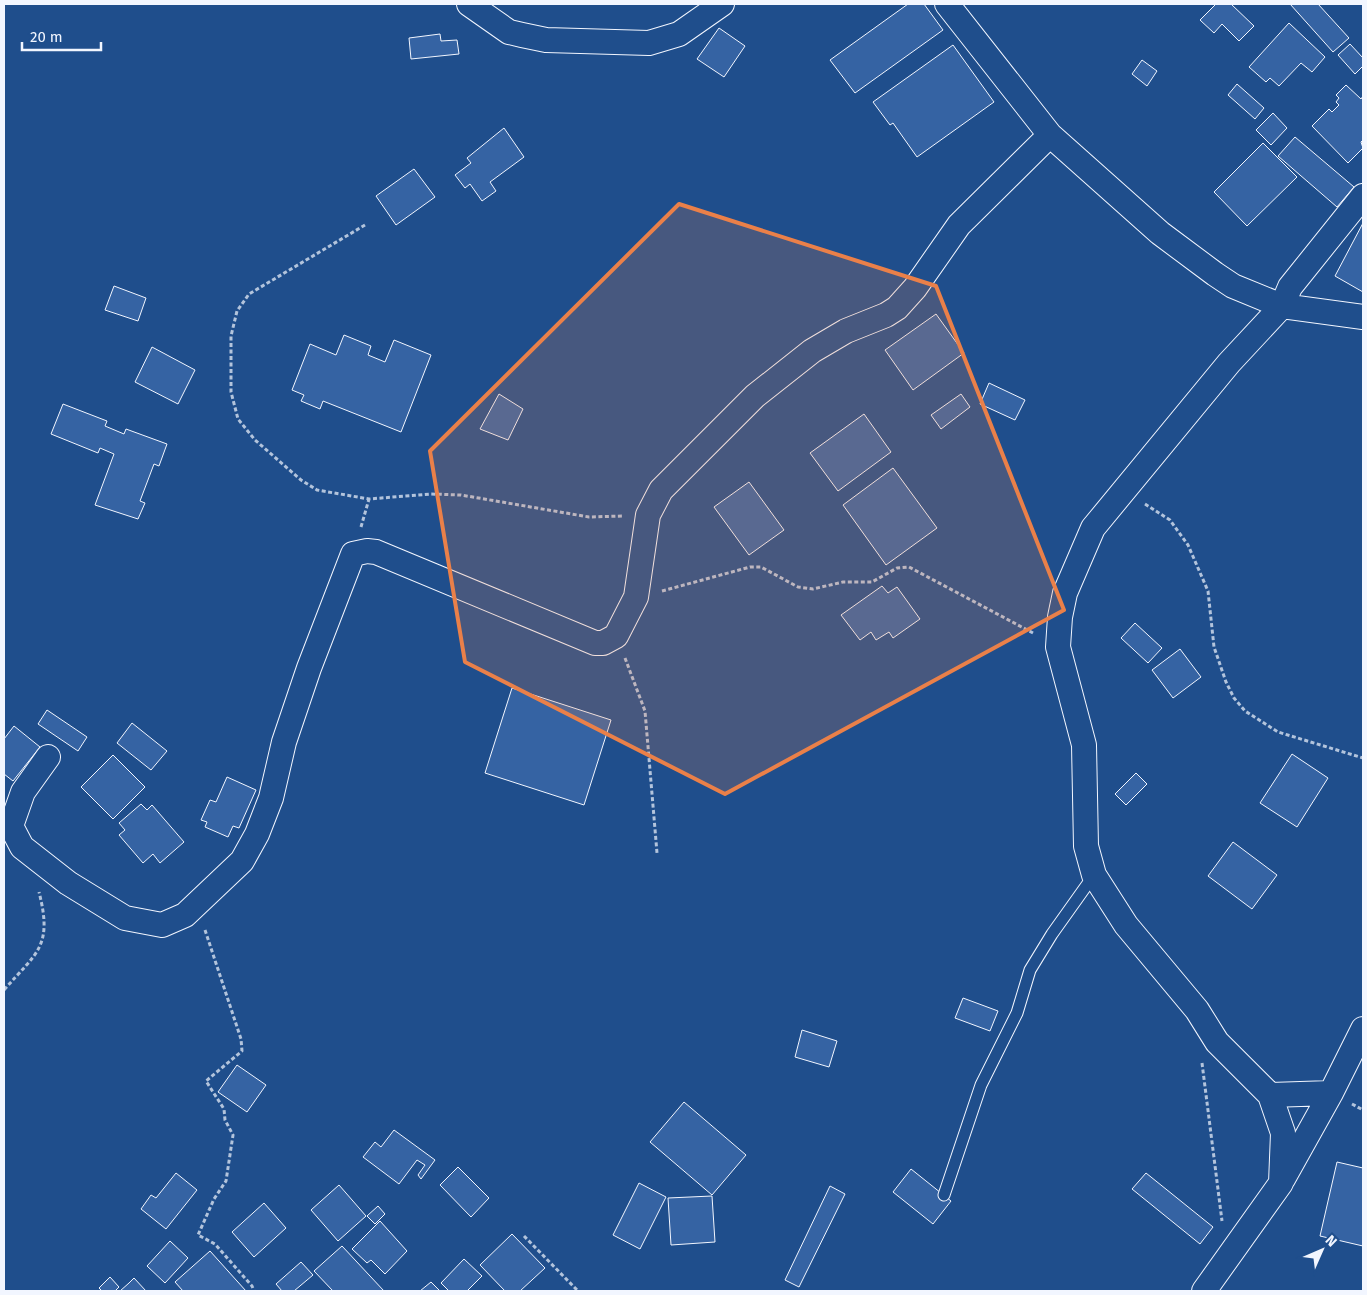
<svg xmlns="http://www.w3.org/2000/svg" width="1367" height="1295" font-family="'Fira Sans',sans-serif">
	<rect width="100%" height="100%" fill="#1f4e8c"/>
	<path fill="#3563a3" stroke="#f2f6ff" d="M908 4H924L943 30 855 93 830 60Z
		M1216 4H1231L1254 26 1239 41 1222 24 1214 33 1200 20Z
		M1290 4H1318L1349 38 1333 52Z
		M1289 23 1325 57 1312 72 1301 63 1279 86 1270 78 1266 82 1249 67Z
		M719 28 745 46 724 77 697 59Z
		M440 34 441 41 457 40 459 54 411 59 409 38Z
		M1350 44 1363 58V66L1355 74 1338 55Z
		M953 45 994 102 917 157 893 123 890 125 873 102Z
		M1142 60 1157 71 1147 86 1132 74Z
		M1237 84 1264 108 1255 119 1228 95Z
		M1346 85 1361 99 1363 96V140L1361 142 1363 148 1348 163 1312 126 1329 109 1332 112 1339 105 1336 102 1339 98 1336 95Z
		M1273 113 1287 128 1271 145 1256 130Z
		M504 128 524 157 490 182 496 191 482 201 470 184 465 188 455 175 471 163 467 158Z
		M1295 137 1354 187 1337 207 1278 156Z
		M1263 143 1297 177 1247 226 1214 192Z
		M414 169 435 197 396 225 376 196Z
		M1363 223V292L1335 276Z
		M114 286 146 298 138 321 105 310Z
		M936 314 964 353 913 390 885 350Z
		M344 335 371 346 368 355 385 362 394 340 431 355 401 432 323 401 320 409 301 401 304 395 292 390 310 344 336 355Z
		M152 347 195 370 178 404 135 382Z
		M989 383 1025 400 1015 420 980 404Z
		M499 394 523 409 508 440 480 429Z
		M961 394 970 407 941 429 931 415Z
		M63 404 107 421 105 426 124 434 126 429 167 444 159 466 154 464 140 501 145 503 138 519 95 505 114 454 100 448 98 453 51 434Z
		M864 414 891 452 838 491 810 453Z
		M893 468 937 528 886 565 843 505Z
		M749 482 784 530 749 555 714 507Z
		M882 586 888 593 897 587 920 619 893 638 889 632 876 640 871 632 860 640 841 615Z
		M1135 623 1162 648 1148 663 1121 638Z
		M1180 649 1201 677 1173 698 1152 670Z
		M512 688 611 720 584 805 485 773Z
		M47 710 87 737 78 751 38 724Z
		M132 723 167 751 151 770 117 743Z
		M14 726 40 747 13 781 4 774V739Z
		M1292 754 1328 778 1297 827 1260 803Z
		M113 755 145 787 113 819 81 787Z
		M1136 773 1147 784 1126 805 1115 794Z
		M227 777 256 790 239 828 233 826 228 837 205 827 207 822 201 820 210 800 216 802Z
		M141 804 147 810 152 805 184 842 160 863 153 854 143 863 119 835 125 830 119 823Z
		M1233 842 1277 875 1252 909 1208 876Z
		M963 998 998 1011 990 1031 955 1018Z
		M802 1030 837 1041 829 1067 795 1057Z
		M237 1065 266 1085 247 1112 218 1092Z
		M684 1102 746 1155 712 1195 650 1142Z
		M394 1130 435 1160 421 1179 418 1175 425 1165 417 1160 399 1184 363 1157 375 1142 381 1147Z
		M1337 1162 1363 1168V1246L1320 1236Z
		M458 1167 489 1198 471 1217 440 1185Z
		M911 1169 951 1201 933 1224 893 1192Z
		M176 1173 197 1190 166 1229 141 1209 151 1195 156 1198Z
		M1146 1173 1213 1227 1200 1244 1132 1189Z
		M639 1183 666 1197 640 1249 613 1235Z
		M339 1185 366 1216 338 1241 311 1210Z
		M830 1186 845 1194 799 1287 785 1280Z
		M712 1196 715 1242 671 1245 668 1198Z
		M264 1203 286 1228 254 1257 232 1232Z
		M378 1206 385 1214 375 1224 367 1216Z
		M380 1221 407 1251 385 1274 371 1260 367 1263 352 1249Z
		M512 1234 545 1268 520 1291H505L480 1265Z
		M170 1241 188 1258 165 1283 147 1266Z
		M342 1246 384 1291H333L314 1271Z
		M210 1251 246 1291H183L175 1282Z
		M464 1259 482 1276 467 1291H449L441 1283Z
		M301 1262 313 1275 294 1291H282L276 1284Z
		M110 1277 119 1287 115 1291H102L99 1288Z
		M134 1278 146 1291H120L129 1283Z
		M431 1282 440 1291H420Z"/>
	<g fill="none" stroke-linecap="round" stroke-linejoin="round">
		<g stroke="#f2f6ff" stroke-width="13">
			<path id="service" d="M944 1195 981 1085 1017 1013 1030 970 1052 934 1094 875"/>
		</g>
		<g stroke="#f2f6ff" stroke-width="26">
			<path id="minor" d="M469 4 509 32 522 35 546 40 649 43 679 34 722 4
				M947 4 1050 135 1160 233 1215 274 1233 286 1282 306 1363 317
				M48 757 23 792 11 826 22 847 68 883 125 918 162 925 185 915 242 861 257 834 271 798 284 742 309 668 353 554 367 551 376 552 595 643H603L616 636 636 597 648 515 661 490 755 396 812 351 846 331 886 315 897 308 915 288 959 225 1050 135
				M1270 1095 1331 1093
				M1283 1179 1331 1093 1363 1029
				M1204 1291 1281 1183 1283 1133 1270 1095 1217 1042 1197 1010 1126 925 1094 875 1086 846 1084 745 1058 647 1060 617 1065 593 1093 528 1229 363 1282 306 1290 287 1363 196"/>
		</g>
		<path stroke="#b3c4dc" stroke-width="3" stroke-dasharray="4 2.5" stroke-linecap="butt" d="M365 225 249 294 237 311 231 336V392L238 419 255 440 301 480 317 490 369 499 431 494 461 495 589 517 623 516
			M1145 504 1170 520 1188 545 1208 591 1214 647 1226 682 1234 698 1245 711 1278 732 1363 758
			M361 527 369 499
			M662 591 750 567H761L798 587 813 589 843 582H872L897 568 909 567 1033 633
			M625 658 645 711 657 853
			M205 930 241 1039 242 1051 206 1081 224 1109 225 1120 233 1135 226 1181 214 1199 198 1235 215 1244 252 1286 254 1291
			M4 990C37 952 53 947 39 892
			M1202 1063 1222 1221
			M1352 1104 1363 1110
			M524 1236 578 1291"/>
		<use href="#service" stroke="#1f4e8c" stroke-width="11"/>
		<use href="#minor" stroke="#1f4e8c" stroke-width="24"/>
	</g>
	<path fill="#ea8049" fill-opacity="0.2" stroke="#ea8049" stroke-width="4" stroke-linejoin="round" d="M679 204 936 286 1064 610 725 794 465 662 430 451Z"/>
	<rect width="1367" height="1295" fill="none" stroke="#f2f6ff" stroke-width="10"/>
	<g transform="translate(1322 1250) rotate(45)" stroke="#1f4e8c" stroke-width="4" paint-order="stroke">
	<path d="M0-4L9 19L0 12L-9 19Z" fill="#f2f6ff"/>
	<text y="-8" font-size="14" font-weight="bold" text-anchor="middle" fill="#f2f6ff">N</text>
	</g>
	<path d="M22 42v8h79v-8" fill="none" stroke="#f2f6ff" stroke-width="2.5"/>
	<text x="30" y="42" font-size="15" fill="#f2f6ff" stroke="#1f4e8c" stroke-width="4" paint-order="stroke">20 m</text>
</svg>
